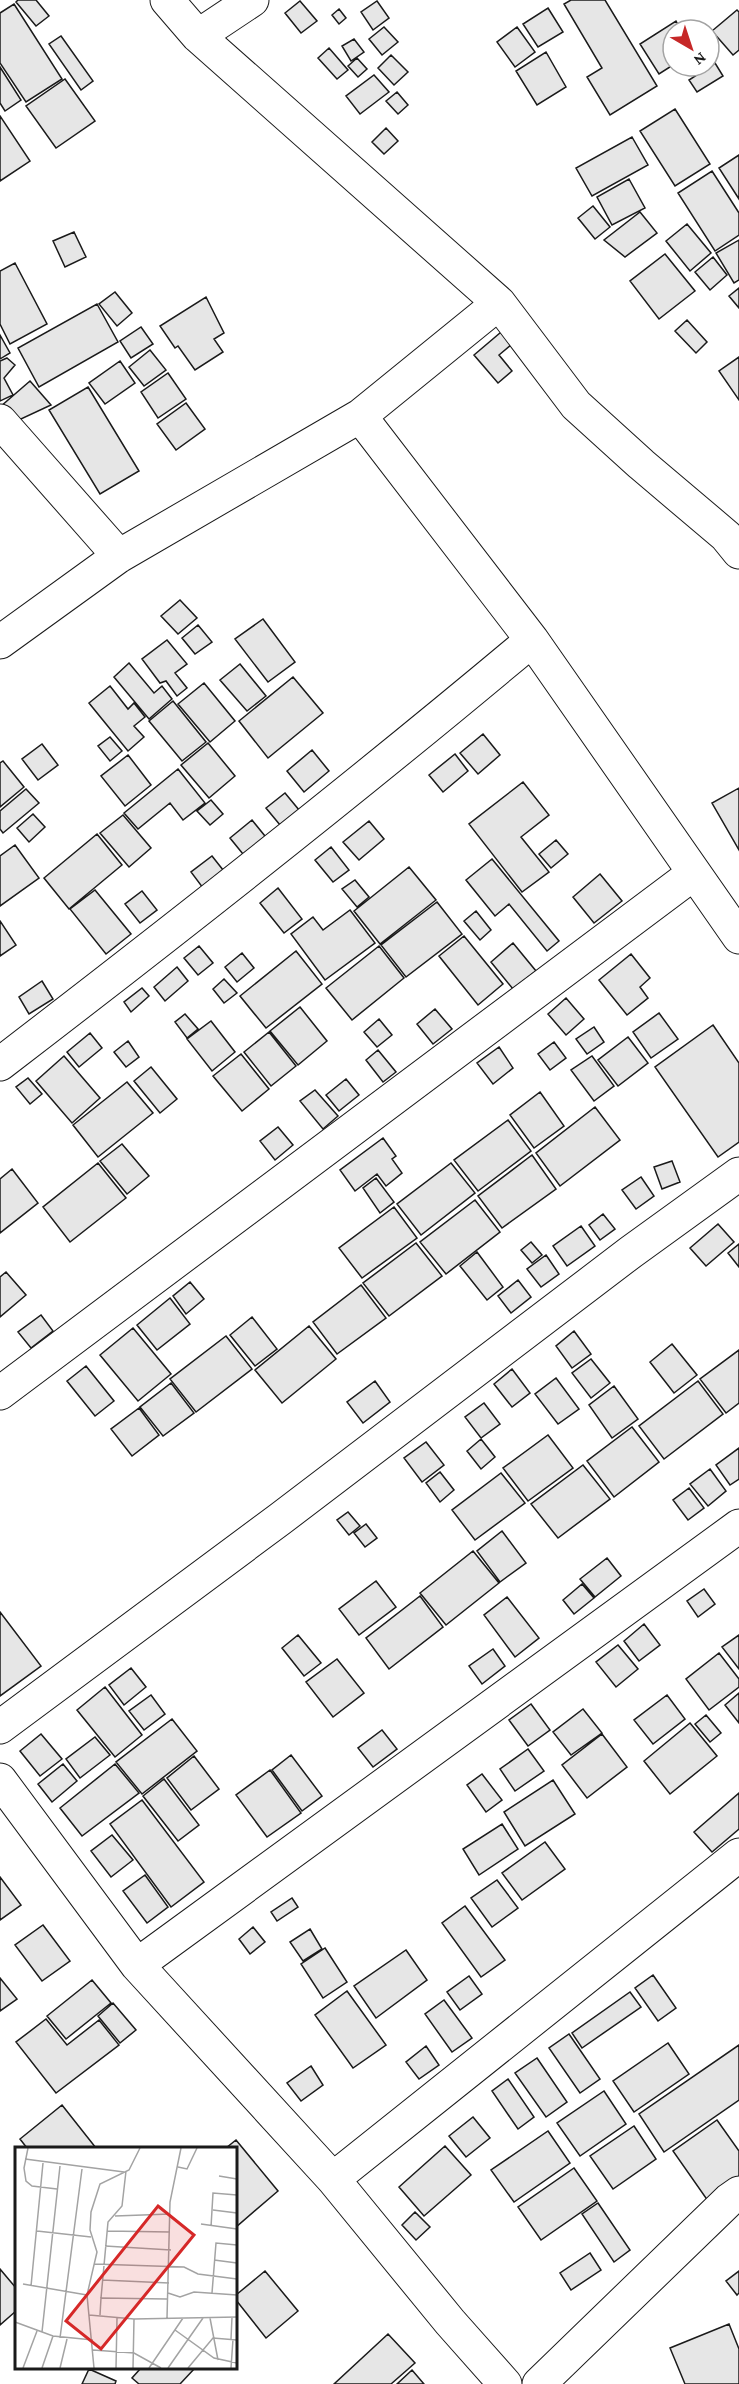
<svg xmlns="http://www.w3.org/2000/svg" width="739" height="2384" font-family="'Crimson Pro',serif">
	<rect width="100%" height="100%" fill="#fff"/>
	<path fill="#e6e6e6" stroke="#1a1a1a" stroke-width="1.5" d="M18 0H36L49 16 36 26 16 2Z
		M571 0H605L657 86 610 115 587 77 602 68 564 4Z
		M300 1 317 21 301 33 285 13Z
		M377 1 389 18 373 30 361 12Z
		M14 4 62 79 26 102 0 63V13Z
		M548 8 563 32 538 47 523 24Z
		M339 9 346 18 339 24 332 15Z
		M737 10 739 12V50L733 55 712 31Z
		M676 21 681 30H673V65L659 74 640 44Z
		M384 27 398 42 382 55 369 39Z
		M517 27 535 52 515 67 497 42Z
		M61 36 93 81 81 90 49 44Z
		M354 39 364 52 351 61 342 46Z
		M329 48 348 70 337 79 318 58Z
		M546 52 566 87 537 105 516 71Z
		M391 55 408 72 394 85 378 68Z
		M357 58 367 69 358 77 348 66Z
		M715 63 723 76 697 92 689 80Z
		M0 67 21 100 5 111 0 103Z
		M374 75 389 92 360 114 346 96Z
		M65 79 95 121 56 148 26 106Z
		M397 92 408 105 398 114 386 101Z
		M675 109 710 164 675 186 640 131Z
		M0 116 30 161 0 181Z
		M386 128 398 141 384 154 372 142Z
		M632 137 648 165 592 196 576 168Z
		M739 155V199L719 168Z
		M712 171 739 213V235L715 251 678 193Z
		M629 179 645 208 612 225 597 197Z
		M593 206 610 227 595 239 578 218Z
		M640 212 657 233 625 257 604 240Z
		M687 224 711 253 690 271 666 241Z
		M74 232 86 257 65 267 53 241Z
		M739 240V280L734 283 716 253Z
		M665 254 695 291 659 319 630 281Z
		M713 257 727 275 710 290 695 272Z
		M15 263 47 324 10 344 0 324V271Z
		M739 288V308L729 296Z
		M115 292 132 313 117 326 99 304Z
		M206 297 224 333 214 339 223 352 195 370 178 346 175 348 160 326Z
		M97 304 118 342 39 387 18 348Z
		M687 320 707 342 696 353 675 331Z
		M141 327 153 344 131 358 120 341Z
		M507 327 518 339 499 355 512 371 498 383 474 355Z
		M0 335 10 353 0 359Z
		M150 350 166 370 144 386 129 367Z
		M739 357V400L719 371Z
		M7 358 15 365 4 378 13 395 0 401V361Z
		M120 361 135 383 105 404 89 383Z
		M168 373 186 399 158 418 141 392Z
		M30 381 51 405 6 426 0 407Z
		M88 387 139 471 100 494 49 410Z
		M186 403 205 429 176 450 157 424Z
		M180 600 197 618 178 634 161 616Z
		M263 619 295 662 268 682 235 639Z
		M198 625 212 642 195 654 182 638Z
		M167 640 187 664 175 673 187 688 177 696 166 681 160 683 142 659Z
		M129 663 154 693 162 686 172 699 149 719 114 677Z
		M240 664 266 696 247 711 220 680Z
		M293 677 323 713 268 758 239 721Z
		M204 683 235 721 210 742 178 704Z
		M110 686 128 709 134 703 145 717 134 726 144 737 128 751 89 703Z
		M173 701 206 742 182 761 149 721Z
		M483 734 500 755 478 774 460 753Z
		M110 737 122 751 110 761 98 746Z
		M208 743 235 776 209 798 181 765Z
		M42 744 58 765 38 780 22 759Z
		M312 750 329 771 304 792 287 771Z
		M455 754 468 771 443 792 429 775Z
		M128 755 151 785 125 806 101 776Z
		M3 761 24 787 0 807V763Z
		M178 769 205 803 183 820 170 803 138 829 124 813Z
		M523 782 549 815 521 837 549 872 522 892 469 824Z
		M739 788V850L712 803Z
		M26 789 39 803 3 833 0 829V811Z
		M285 793 304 816 285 831 266 808Z
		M211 800 223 814 210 825 197 811Z
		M33 814 45 827 29 842 17 828Z
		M123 815 151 848 129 867 100 833Z
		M252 820 269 841 247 859 230 838Z
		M369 821 384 839 359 860 343 842Z
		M97 834 122 865 69 909 44 878Z
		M556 840 568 854 551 868 539 854Z
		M15 845 39 878 0 906V856Z
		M331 847 349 870 333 882 315 860Z
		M212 856 227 875 206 892 191 872Z
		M492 859 559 941 547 951 509 904 495 916 466 880Z
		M409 867 436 900 380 944 354 911Z
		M600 874 622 901 594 923 573 897Z
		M355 880 369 897 357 907 342 889Z
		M278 888 302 919 284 933 260 903Z
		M95 890 131 934 106 954 70 909Z
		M142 891 157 910 140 923 125 904Z
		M437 902 462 934 406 977 381 945Z
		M350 910 375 943 325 980 291 934 313 917 323 930Z
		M476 911 491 930 480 940 464 921Z
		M0 921 16 945 0 956Z
		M464 936 503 984 478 1005 439 956Z
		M513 943 536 971 513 989 491 962Z
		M199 946 213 963 198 975 184 958Z
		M379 946 404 978 352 1020 326 988Z
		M296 951 322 984 266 1028 240 996Z
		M242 953 254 968 237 982 225 967Z
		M631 954 650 978 640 987 648 998 627 1015 599 980Z
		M177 967 188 981 165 1001 154 987Z
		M224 979 237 993 224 1003 213 989Z
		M42 981 53 999 29 1014 19 997Z
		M142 988 149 996 131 1012 124 1002Z
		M566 998 584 1019 566 1035 548 1014Z
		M300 1007 327 1041 298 1065 270 1031Z
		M435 1009 452 1029 433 1044 417 1024Z
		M659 1013 678 1039 651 1058 633 1032Z
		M185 1014 198 1029 187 1038 175 1022Z
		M379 1019 392 1035 377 1047 364 1032Z
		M211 1021 235 1052 212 1071 187 1039Z
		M713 1025 739 1063V1142L718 1157 655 1067Z
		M594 1027 604 1042 587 1054 576 1039Z
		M269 1032 296 1066 271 1086 244 1052Z
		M90 1033 102 1048 79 1067 67 1052Z
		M628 1037 648 1063 618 1086 598 1060Z
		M128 1041 139 1057 126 1067 114 1052Z
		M554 1042 566 1058 550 1070 538 1054Z
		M499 1047 513 1068 493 1084 477 1063Z
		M378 1050 396 1072 383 1082 366 1060Z
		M241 1054 269 1089 242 1111 213 1076Z
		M64 1056 100 1098 72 1123 36 1081Z
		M592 1056 614 1086 594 1101 571 1070Z
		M151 1067 177 1099 160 1113 134 1081Z
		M28 1078 42 1094 30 1104 16 1087Z
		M346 1079 359 1095 339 1111 326 1095Z
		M127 1082 153 1113 98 1157 73 1125Z
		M315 1090 338 1116 323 1129 300 1101Z
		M540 1092 564 1126 534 1148 510 1115Z
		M595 1107 620 1140 560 1186 536 1153Z
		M508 1120 531 1151 478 1191 454 1160Z
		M278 1127 293 1145 275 1160 260 1141Z
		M383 1138 396 1156 392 1159 402 1173 386 1186 377 1174 355 1191 340 1170Z
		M122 1144 149 1176 127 1194 100 1161Z
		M532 1155 556 1189 502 1228 478 1196Z
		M672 1161 680 1182 662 1189 654 1167Z
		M98 1163 126 1198 70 1242 43 1207Z
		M451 1163 475 1193 421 1235 397 1204Z
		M12 1169 38 1203 0 1233V1179Z
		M641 1177 654 1196 636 1209 622 1190Z
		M376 1178 394 1202 380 1213 363 1188Z
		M475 1200 500 1232 446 1274 420 1242Z
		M394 1207 417 1238 362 1278 339 1248Z
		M603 1214 615 1229 600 1240 589 1225Z
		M718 1224 734 1242 706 1266 690 1248Z
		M581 1226 595 1246 567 1266 553 1246Z
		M531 1242 542 1255 532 1263 521 1250Z
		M416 1243 442 1276 389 1316 363 1283Z
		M739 1244V1267L728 1253Z
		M477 1252 503 1287 487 1300 460 1266Z
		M546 1255 559 1274 541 1287 527 1269Z
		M6 1272 26 1295 0 1317V1277Z
		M518 1280 531 1297 511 1313 498 1296Z
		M190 1282 204 1299 186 1314 173 1296Z
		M361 1285 386 1318 337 1354 313 1322Z
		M170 1298 190 1324 157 1350 137 1325Z
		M41 1315 53 1331 31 1348 18 1332Z
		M252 1317 277 1349 255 1366 230 1335Z
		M309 1326 336 1359 282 1403 255 1370Z
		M133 1328 171 1374 138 1401 100 1355Z
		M574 1331 591 1354 572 1368 556 1346Z
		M226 1336 252 1369 196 1412 170 1379Z
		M672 1344 697 1375 674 1393 650 1362Z
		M739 1350V1403L726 1413 700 1379Z
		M591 1359 610 1383 591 1398 572 1373Z
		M86 1366 114 1401 95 1416 67 1381Z
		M512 1369 530 1393 512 1407 494 1384Z
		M556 1378 579 1409 558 1424 535 1394Z
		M375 1381 390 1402 363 1423 347 1402Z
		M698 1381 723 1414 664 1459 639 1426Z
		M171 1383 194 1413 163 1436 140 1407Z
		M614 1386 638 1419 612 1438 589 1405Z
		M484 1403 500 1424 481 1438 465 1417Z
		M139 1408 159 1435 132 1456 111 1429Z
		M632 1427 659 1462 614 1497 587 1461Z
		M548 1435 573 1468 528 1501 503 1468Z
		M481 1439 495 1457 481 1469 467 1451Z
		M426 1442 444 1465 422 1482 404 1458Z
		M739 1448V1479L730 1485 716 1465Z
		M583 1465 610 1499 558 1538 531 1504Z
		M710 1469 726 1491 708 1506 690 1484Z
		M440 1472 454 1490 440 1502 426 1483Z
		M501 1473 525 1503 475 1540 452 1510Z
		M689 1488 704 1508 688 1520 673 1500Z
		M348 1512 360 1526 349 1535 337 1520Z
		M366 1524 377 1538 365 1547 354 1533Z
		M502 1531 526 1563 500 1582 477 1551Z
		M473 1551 499 1583 446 1625 420 1593Z
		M607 1558 621 1576 595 1597 580 1579Z
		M376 1581 396 1607 359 1635 339 1609Z
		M582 1584 594 1598 574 1614 563 1600Z
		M704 1589 715 1604 698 1617 687 1601Z
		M420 1596 443 1627 389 1669 366 1638Z
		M507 1597 539 1638 515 1657 484 1615Z
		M0 1612 41 1666 0 1696Z
		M644 1624 660 1645 639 1661 624 1641Z
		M298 1635 321 1663 304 1676 282 1648Z
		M739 1635V1669L722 1647Z
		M618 1645 638 1669 616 1687 596 1662Z
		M493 1649 505 1666 482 1684 469 1666Z
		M719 1653 739 1679V1687L709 1710 686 1679Z
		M337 1659 364 1693 333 1717 306 1682Z
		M131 1668 146 1687 124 1705 109 1685Z
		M105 1687 142 1735 115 1757 77 1710Z
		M739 1693V1723L725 1705Z
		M151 1695 165 1714 144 1730 129 1711Z
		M667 1695 685 1719 653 1744 634 1720Z
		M531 1704 550 1730 528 1746 509 1720Z
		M583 1709 602 1733 571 1755 553 1732Z
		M706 1715 721 1733 710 1742 695 1724Z
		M172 1719 197 1751 142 1794 116 1762Z
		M690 1723 717 1756 670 1794 644 1761Z
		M382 1730 397 1749 373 1767 358 1748Z
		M41 1734 62 1759 40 1776 20 1751Z
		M602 1734 627 1767 587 1798 562 1765Z
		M95 1737 110 1755 80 1778 66 1759Z
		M528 1749 544 1771 515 1791 500 1769Z
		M291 1755 322 1796 302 1811 272 1770Z
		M194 1756 219 1789 191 1810 167 1778Z
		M63 1764 77 1781 52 1802 38 1784Z
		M115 1764 139 1793 82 1836 60 1808Z
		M270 1770 301 1813 267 1837 236 1795Z
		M482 1774 502 1800 486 1812 467 1785Z
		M164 1779 199 1825 178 1841 143 1796Z
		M553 1780 575 1814 525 1846 504 1812Z
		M739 1793V1829L712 1852 694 1832Z
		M142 1800 204 1882 171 1907 110 1824Z
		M502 1824 518 1849 479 1875 463 1849Z
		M112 1835 133 1860 111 1877 91 1851Z
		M545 1842 565 1869 522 1900 502 1873Z
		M145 1875 168 1907 147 1923 123 1891Z
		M0 1877 21 1905 0 1920Z
		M497 1880 518 1908 492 1927 471 1898Z
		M292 1898 298 1907 277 1921 271 1912Z
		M465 1906 505 1960 481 1977 442 1923Z
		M43 1925 70 1961 42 1981 15 1945Z
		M253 1927 265 1942 250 1954 239 1939Z
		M310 1929 322 1949 303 1961 290 1942Z
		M325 1948 347 1982 323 1998 301 1964Z
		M406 1950 427 1980 376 2018 354 1986Z
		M653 1975 676 2008 658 2021 635 1988Z
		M469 1976 482 1994 460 2010 447 1992Z
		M0 1978 17 1999 0 2011Z
		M92 1980 111 2003 66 2039 47 2016Z
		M347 1991 386 2045 353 2068 315 2015Z
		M630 1992 641 2007 582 2048 572 2033Z
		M444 2000 472 2038 452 2052 425 2014Z
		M113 2003 136 2030 120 2043 98 2016Z
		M46 2019 67 2045 99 2020 119 2045 56 2093 16 2042Z
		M569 2034 600 2079 580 2093 549 2048Z
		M668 2043 689 2074 634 2112 613 2081Z
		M739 2045V2100L664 2152 639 2114Z
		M426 2046 439 2065 419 2079 406 2062Z
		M537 2058 567 2102 546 2117 515 2073Z
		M311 2066 323 2085 301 2101 287 2083Z
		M508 2079 534 2117 518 2129 492 2091Z
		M604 2091 626 2124 580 2156 557 2123Z
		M62 2105 96 2148H27L20 2139Z
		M473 2117 490 2138 466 2157 449 2136Z
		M717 2120 739 2151V2179L708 2201 673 2151Z
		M634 2126 656 2159 613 2189 590 2156Z
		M548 2131 570 2163 514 2202 491 2170Z
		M236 2140 278 2191 236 2227V2148H226Z
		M445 2146 471 2175 424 2216 399 2187Z
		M574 2168 597 2201 541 2240 518 2207Z
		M598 2203 630 2250 614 2262 582 2214Z
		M415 2212 430 2227 416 2240 402 2225Z
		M590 2253 601 2270 571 2290 560 2273Z
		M0 2269 16 2288V2311L0 2325Z
		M265 2271 298 2311 266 2338 236 2300V2295Z
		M739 2271V2293L737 2295 726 2281Z
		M729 2324 739 2349V2384H685L670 2348Z
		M388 2334 415 2363 391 2384H334Z
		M141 2368H195L180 2384H139L132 2378Z
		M89 2369 116 2381 115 2384H82Z
		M412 2370 424 2384H397Z"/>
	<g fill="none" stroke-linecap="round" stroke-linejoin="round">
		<g stroke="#1a1a1a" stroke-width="35">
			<path id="street" d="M167 0 198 36 499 303 576 405 641 464 726 536 739 552
				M198 36 252 0
				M0 421 119 556
				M532 640 739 937
				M0 642 119 556 360 416 499 303
				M0 1064C180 926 358 786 532 640L360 416
				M0 1393 693 874
				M0 1727 280 1519 631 1252 739 1174
				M0 1780 137 1965 333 2179 450 2322 505 2384
				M137 1965 739 1526
				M333 2179 739 1855
				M539 2384 729 2200 739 2193"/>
		</g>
		<use href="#street" stroke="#fff" stroke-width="33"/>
	</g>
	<g transform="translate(15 2147)">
		<rect width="222" height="222" fill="#fff"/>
		<path fill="none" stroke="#a3a3a3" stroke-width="1.5" d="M13 1 9 21 11 34 17 39 42 42M10 12 109 25M163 20 172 22 182 1M204 29 222 32M198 63 222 66M100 69 155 67M186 77 222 82M196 80 198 46 222 48M22 84 76 90M92 84 155 85M90 99 156 103M199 113 222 116M79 117 169 120 183 127 222 132M87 133 154 136M8 137 72 148M16 139 28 16M153 146 165 150 179 145 222 148M197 146 201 96 222 98M86 151 93 75 107 59 111 24M74 168 119 172 222 170M85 168 86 151 152 152M152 171 155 55 166 1M195 171 203 213M0 175 38 189 78 193M160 183 199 211 222 216M27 185 45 19M45 191 67 22M216 192 217 170M78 203 119 206 146 221M8 221 22 184M27 221 38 189M45 221 52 192M79 221 72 148 82 105 75 83 76 65 85 37 114 23 125 1M101 221 102 171M118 221 119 172M134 221 168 171M153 221 188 171M173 221 198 191 222 193M216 221 218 192"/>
		<path fill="#d62828" fill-opacity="0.15" stroke="#d62828" stroke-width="3" d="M143 59 179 88 86 202 51 174Z"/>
		<rect width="222" height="222" fill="none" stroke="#1a1a1a" stroke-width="3"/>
	</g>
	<g transform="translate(691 48) rotate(141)"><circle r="28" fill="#ffffff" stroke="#a3a3a3" stroke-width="1.5"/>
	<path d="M0-4.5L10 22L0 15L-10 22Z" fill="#c62828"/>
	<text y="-9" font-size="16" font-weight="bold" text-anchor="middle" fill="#1a1a1a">N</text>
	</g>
</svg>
